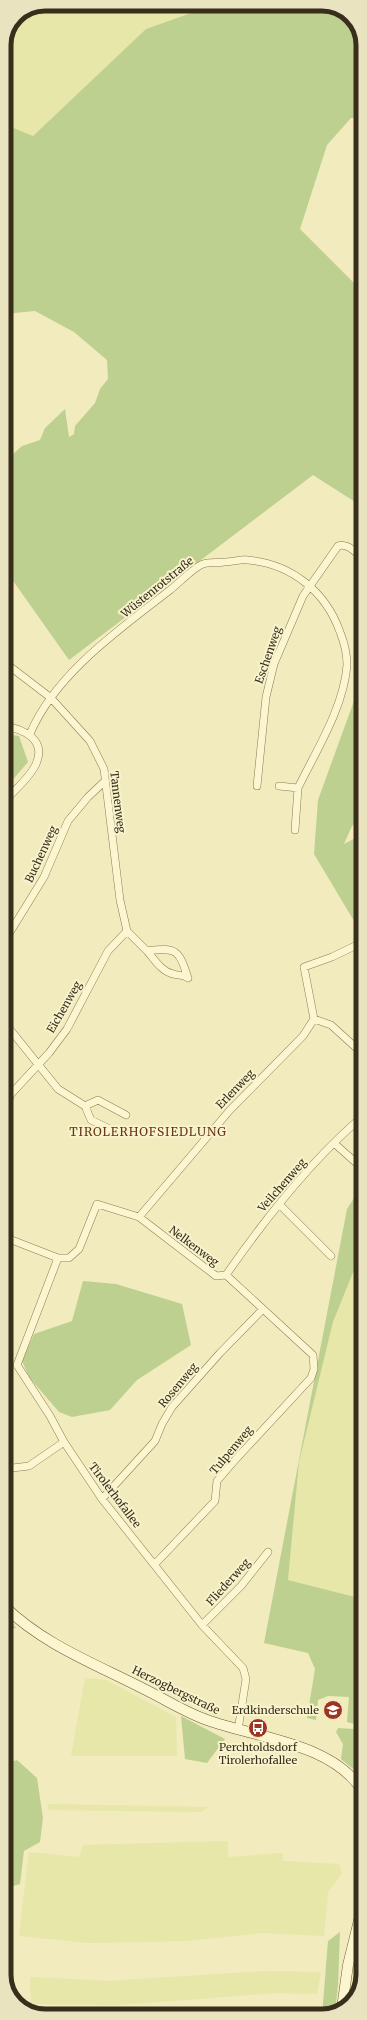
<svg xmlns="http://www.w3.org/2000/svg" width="367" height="2020" font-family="Merriweather,serif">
	<rect width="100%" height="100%" fill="#f1ebbd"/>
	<path fill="#e6e7a9" d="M46 4H225L208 7 146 29 33 136 4 124V45L16 16Z
		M363 1263V1599L288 1580 299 1462 333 1322 354 1270Z
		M85 1678 106 1680 176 1717 177 1756H71Z
		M47 1804 209 1807 200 1812 49 1810Z
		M228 1841V1857L283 1853V1861L339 1864 342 1873 328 1892 324 1936 263 1933 187 1941 89 1943 19 1936 29 1852 79 1857 83 1845Z
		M264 1971 321 1972 317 1994 276 1993 120 2005 31 2004 30 1977 109 1981Z"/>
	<path fill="#bdd090" d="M225 4H327L351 16 363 40V118H351L327 145 300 229 363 292V507L313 475 69 660 4 568V448L13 454 22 446 40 440 45 428 65 409 69 437 74 434 75 426 95 403 100 389 108 379 107 360 74 332 35 311 14 313 4 336V124L33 136 146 29 208 7Z
		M4 341 13 379 6 431 4 435Z
		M363 676V818L352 826 344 844 363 834V936L314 854 318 800Z
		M4 734 19 736 28 762 4 790Z
		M363 1184V1263L354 1270 333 1322 299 1462 288 1580 363 1599V1777L341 1759 343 1744 336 1732 338 1728 354 1729 355 1724 347 1722 349 1697 328 1696 318 1700 316 1720 307 1718 315 1669 308 1653 264 1643 347 1209Z
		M83 1281 116 1284 182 1304 191 1345 137 1380 110 1410 72 1417 59 1412 29 1377 22 1361 34 1334 72 1321Z
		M4 1614 16 1628 4 1630Z
		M181 1716 225 1739 207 1763 185 1759Z
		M17 1760 37 1778 43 1818 40 1842 24 1851 20 1884 10 1887 4 1877V1784L8 1763Z
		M363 1927V1975L354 1999H349Z
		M340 1932 338 1985 335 2012 327 2016H322L328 1941Z"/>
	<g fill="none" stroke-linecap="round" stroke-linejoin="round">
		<g stroke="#8a7b55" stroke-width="8">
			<path id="street" d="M4 662 51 698 90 741 104 769 120 900 127 931 147 951C177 947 179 950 188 978
				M4 726C23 729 47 739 36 764 30 778 14 790 4 802
				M30 734C55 674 120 629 170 590 178 584 194 567 203 564 209 562 218 563 224 562 232 562 241 559 248 560 292 564 326 592 340 632 344 642 347 655 347 665 344 707 316 751 298 788L279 786
				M257 786 266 697 274 664 303 596 338 546C347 542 356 553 363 559
				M295 830 298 788
				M4 942 44 877 68 821 88 797 105 781
				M147 951C155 960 161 971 173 974 179 976 182 974 188 978
				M314 1019 331 1025 363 1054
				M4 1022 58 1089 85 1106 98 1100 126 1115
				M85 1106 91 1120 118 1133
				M4 1112 11 1094 49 1053 67 1029 108 951 127 931
				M335 1144 362 1168
				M279 1204 331 1256
				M139 1217 230 1110 303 1036 314 1019 304 967 332 957 363 942
				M4 1237 58 1258H69L79 1249 97 1204 139 1217 216 1276 226 1275 313 1355 314 1369 311 1378 235 1460 217 1481 215 1501 155 1564
				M58 1258 17 1365 50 1416 64 1442 102 1499 202 1625 243 1668 246 1679 238 1730
				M226 1275C265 1219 310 1161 363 1116
				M4 1469 29 1466 64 1442
				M102 1499 155 1441 162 1424 172 1407 220 1353 263 1309
				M202 1625 241 1586 268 1552"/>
		</g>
		<g stroke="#6c5b38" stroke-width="11">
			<path id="secondary" d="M4 1606C43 1644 93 1663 142 1688 163 1698 184 1712 207 1720 256 1738 334 1743 363 1792
				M342 2008 348 1965 363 1904"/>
		</g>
		<use href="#street" stroke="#fbf6d0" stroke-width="7"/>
		<use href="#secondary" stroke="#fbf6d0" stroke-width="10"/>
	</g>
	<defs>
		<g id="school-disc" transform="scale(1)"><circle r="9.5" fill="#9e3520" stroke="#f8f3cd"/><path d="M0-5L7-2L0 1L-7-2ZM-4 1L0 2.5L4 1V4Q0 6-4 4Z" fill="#fff"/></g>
		<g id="bus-disc" transform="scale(1)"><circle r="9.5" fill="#9e3520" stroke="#f8f3cd"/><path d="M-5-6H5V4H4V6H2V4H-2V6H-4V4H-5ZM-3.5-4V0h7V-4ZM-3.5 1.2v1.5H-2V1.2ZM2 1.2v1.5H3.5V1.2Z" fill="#fff"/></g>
	</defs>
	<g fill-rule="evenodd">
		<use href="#school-disc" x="333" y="1710"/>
		<use href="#bus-disc" x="258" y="1728"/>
	</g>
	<g text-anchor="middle" stroke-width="4" stroke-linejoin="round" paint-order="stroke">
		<g font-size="11" fill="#382e1b" stroke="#f8f3cd">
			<text transform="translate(157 587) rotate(-39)" y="4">Wüstenrotstraße</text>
			<text transform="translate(268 655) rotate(-71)" y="4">Eschenweg</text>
			<text transform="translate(118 802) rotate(83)" y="4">Tannenweg</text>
			<text transform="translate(41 854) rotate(-65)" y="4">Buchenweg</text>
			<text transform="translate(64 1007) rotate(-60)" y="4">Eichenweg</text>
			<text transform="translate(235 1089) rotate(-46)" y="4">Erlenweg</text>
			<text transform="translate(282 1185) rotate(-49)" y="4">Veilchenweg</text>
			<text transform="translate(194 1246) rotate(37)" y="4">Nelkenweg</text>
			<text transform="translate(178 1385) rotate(-50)" y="4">Rosenweg</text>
			<text transform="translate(231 1450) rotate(-50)" y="4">Tulpenweg</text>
			<text transform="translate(115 1495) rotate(53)" y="4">Tirolerhofallee</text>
			<text transform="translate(228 1582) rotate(-48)" y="4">Fliederweg</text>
			<text transform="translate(176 1690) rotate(26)" y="4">Herzogbergstraße</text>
		</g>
		<g font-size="11" fill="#382e1b" stroke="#f8f3cd" text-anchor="end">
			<text x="319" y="1714">Erdkinderschule</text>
			<text x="258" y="1751" text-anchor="middle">Perchtoldsdorf<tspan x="258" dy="13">Tirolerhofallee</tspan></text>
		</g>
		<g font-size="12" letter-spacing="1" fill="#683617" stroke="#f8f3cd">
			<text x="148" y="1136">TIROLERHOFSIEDLUNG</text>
		</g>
	</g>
	<path d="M0 0H367V2020H0ZM45 11H322A34 34 0 0 1 356 45V1975A34 34 0 0 1 322 2009H45A34 34 0 0 1 11 1975V45A34 34 0 0 1 45 11Z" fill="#e9e3bf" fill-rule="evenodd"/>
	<path fill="none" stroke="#382e1b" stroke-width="5" d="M45 11H322A34 34 0 0 1 356 45V1975A34 34 0 0 1 322 2009H45A34 34 0 0 1 11 1975V45A34 34 0 0 1 45 11Z"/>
</svg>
